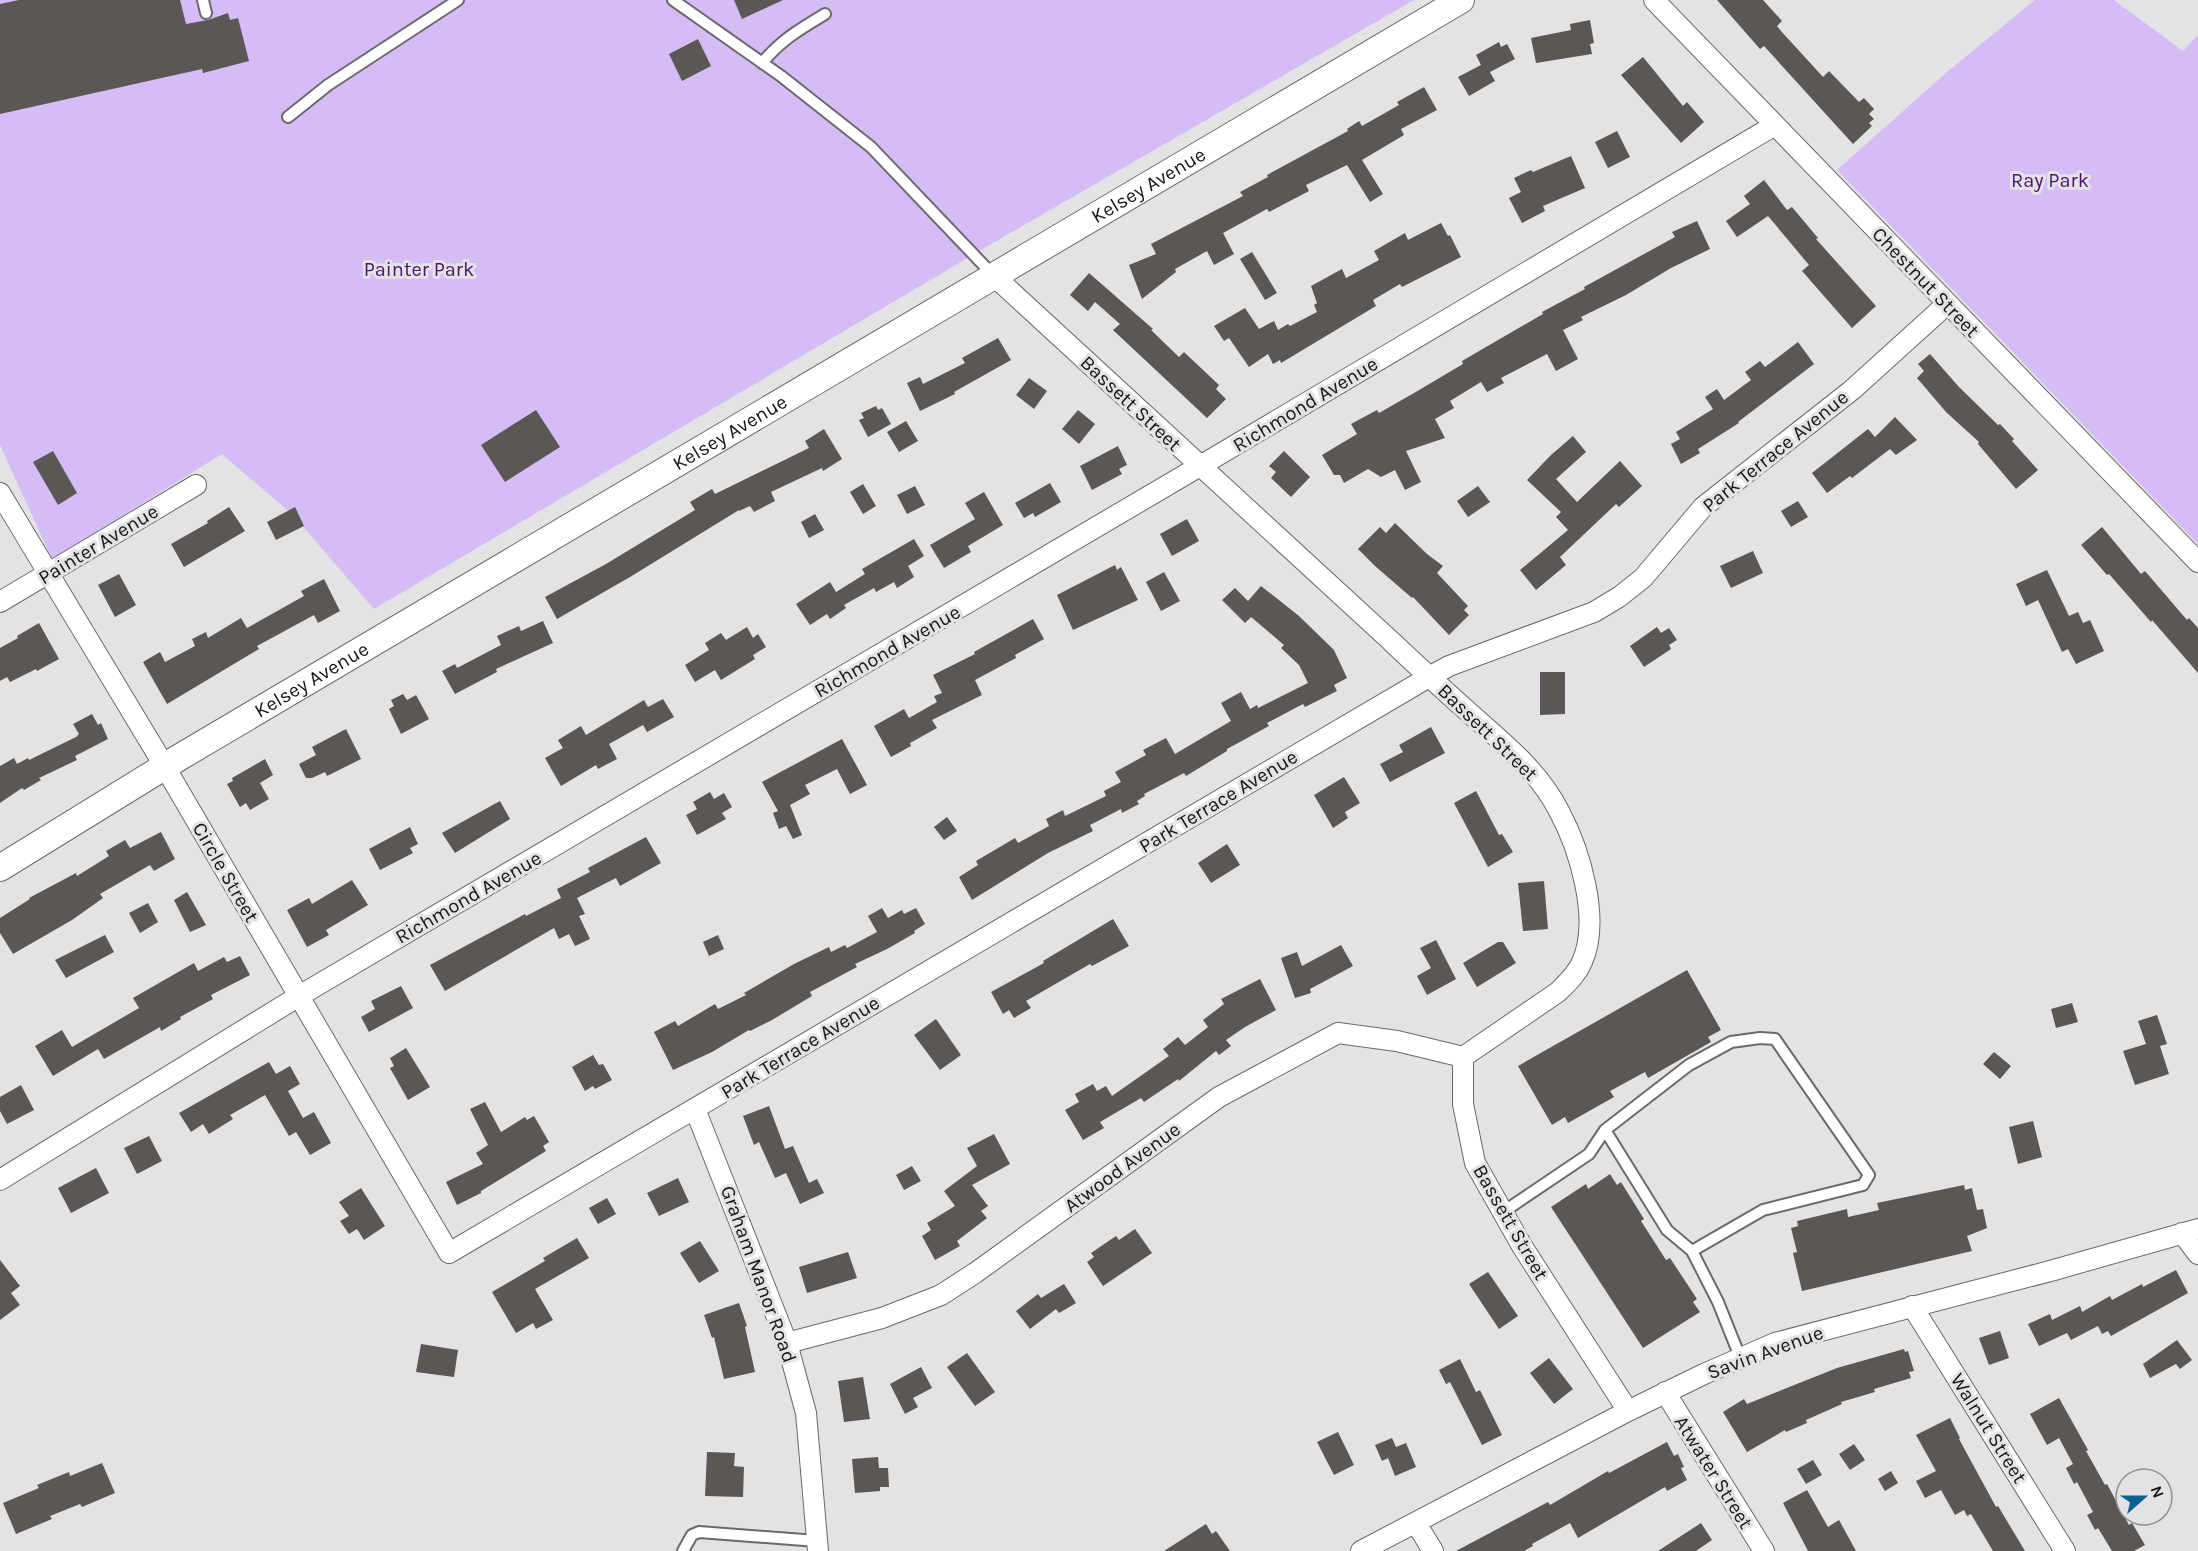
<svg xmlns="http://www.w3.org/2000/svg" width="2198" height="1551" font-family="Karla,sans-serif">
	<rect width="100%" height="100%" fill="#e3e2e5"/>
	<path fill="#d6bcf5" d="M0 0H1414L993 243 374 609 293 515 222 454 52 559 0 445Z
		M2035 0H2114L2183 51 2198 35V544L1837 170 1947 72Z"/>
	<path fill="#5a5755" d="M19 0H180L186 24 208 20 228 13 230 20 238 18 249 61 203 73 202 69 0 114V4Z
		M734 0H783L742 19Z
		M1717 0H1763L1782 21 1777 26 1781 31 1823 77 1829 71 1859 102 1864 98 1874 109 1869 114 1874 119 1869 123 1872 126 1853 144 1764 46 1760 49Z
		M1590 20 1594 43 1590 44 1592 54 1536 63 1531 38 1571 30 1570 24Z
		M698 39 711 66 682 81 669 54Z
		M1499 42 1501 47 1507 44 1515 59 1490 72 1495 81 1469 96 1458 77 1481 65 1476 55Z
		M1643 57 1683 106 1687 102 1704 122 1681 143 1621 75Z
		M1424 87 1437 110 1401 129 1404 135 1362 160 1383 194 1370 202 1347 165 1306 185 1309 191 1269 212 1267 209 1223 233 1234 254 1214 265 1207 251 1175 269 1176 272 1142 299 1129 265 1156 254 1151 244 1243 196 1240 192 1268 177 1267 175 1348 131 1347 129 1359 121 1362 126 1399 105 1397 102Z
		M1617 131 1630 157 1608 168 1595 142Z
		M1571 156 1585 188 1543 206 1545 211 1522 223 1509 198 1521 192 1514 178 1531 170 1533 172Z
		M1764 180 1787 210 1792 207 1818 238 1816 239 1876 306 1852 328 1802 271 1809 265 1768 216 1737 237 1726 221 1750 204 1744 196Z
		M1697 221 1710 249 1671 268 1626 295 1581 317 1583 320 1563 330 1578 359 1556 371 1547 354 1501 378 1504 383 1487 392 1481 382 1450 401 1454 408 1435 419 1445 438 1406 451 1421 482 1405 490 1395 470 1381 477 1368 469 1344 483 1340 475H1334L1322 455 1357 434 1351 424 1377 410 1379 413 1414 393 1463 364 1462 361 1543 314 1542 312 1585 289 1584 287 1675 237 1672 232Z
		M1441 223 1448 236 1450 235 1461 257 1402 287 1400 284 1373 300 1376 306 1281 363 1280 360 1273 364 1268 354 1249 367 1229 338 1224 341 1214 326 1245 308 1259 329 1274 321 1278 330 1288 324 1290 326 1317 312 1314 305 1317 303 1311 286 1342 269 1346 278 1379 260 1374 251 1405 233 1408 240Z
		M1252 252 1277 293 1265 300 1240 259Z
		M1089 273 1153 329 1151 330 1179 357 1184 352 1219 385 1216 389 1226 399 1207 418 1113 330 1120 324 1095 302 1088 311 1070 295Z
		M998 338 1011 360 954 392 955 394 920 411 907 383 920 377 923 384 965 363 962 358Z
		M1798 342 1814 364 1738 422 1739 423 1698 449 1700 453 1681 464 1671 444 1680 439 1676 432 1713 409 1705 397 1717 389 1724 400 1751 380 1745 372 1760 361 1765 367Z
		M1930 354 1959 387 1998 425 2000 424 2014 439 2012 441 2038 470 2016 489 1978 444 1979 442 1946 412 1917 378 1924 371 1918 364Z
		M1029 378 1047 391 1034 409 1016 395Z
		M876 406 878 410 882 408 891 424 868 437 859 420 864 418 861 413Z
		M536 410 560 447 505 482 481 445Z
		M1078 410 1095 424 1079 444 1062 429Z
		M1895 417 1917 440 1896 455 1890 449 1852 478 1850 476 1827 493 1812 473 1868 429 1875 437Z
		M906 421 918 441 899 452 887 432Z
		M824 429 842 459 823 471 822 468 771 492 775 501 754 512 750 506 739 511V510L630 577 557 619 545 597 606 564 695 510 690 502 712 489 715 494 809 448 805 441Z
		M1573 436 1586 452 1556 479 1577 502 1620 461 1642 486 1619 507 1616 504 1560 557 1566 565 1536 590 1520 570 1568 530 1556 517 1561 512 1527 480 1551 455Z
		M1118 446 1127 465 1119 469 1122 474 1092 490 1080 466Z
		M53 451 77 493 58 505 33 462Z
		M1284 451 1310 477 1291 497 1271 478 1276 472 1269 466Z
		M1050 483 1061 502 1035 517 1033 513 1024 518 1015 503Z
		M863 484 876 506 863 514 850 492Z
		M915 486 925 505 907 514 897 495Z
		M1478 486 1490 502 1468 517 1457 501Z
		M984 492 1003 525 968 546 971 552 944 568 930 545 975 519 965 503Z
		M1798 501 1808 517 1791 527 1781 511Z
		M229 507 245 531 184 567 171 544 208 523 207 521Z
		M295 507 304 526 276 540 267 522Z
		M815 514 824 530 809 538 801 522Z
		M1187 519 1199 541 1172 556 1160 534Z
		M1395 523 1427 554 1443 566 1437 573 1468 606 1464 610 1469 615 1449 635 1413 597 1412 598 1375 566 1358 549 1380 527 1386 533Z
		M2102 527 2141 574 2145 571 2187 620 2189 618 2198 628V673L2152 620 2151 622 2109 574 2107 575 2081 545Z
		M914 539 924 556 908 566 914 577 897 588 894 582 876 592 874 588 844 605 846 608 830 619 827 614 810 625 796 604 830 582 836 592 865 574 862 569Z
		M1753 551 1763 573 1731 588 1720 566Z
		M1115 565 1117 570 1121 567 1138 600 1073 630 1057 595Z
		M2047 570 2069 616 2078 612 2083 623 2090 620 2104 651 2076 664 2068 649 2062 652 2038 600 2026 606 2016 584Z
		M1164 572 1180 601 1161 611 1146 582Z
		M119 574 136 605 115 617 98 585Z
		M324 579 340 611 318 623 314 615 257 646 259 649 167 704 143 662 160 652 165 662 195 646 192 639 206 632 208 638 241 618 247 628 304 596 301 591Z
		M1261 586 1299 616 1334 650 1347 678 1334 685 1337 691 1305 707 1303 704 1267 723 1269 726 1227 749V751L1186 776 1184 773 1144 794 1145 796 1137 801 1139 804 1122 813 1121 809 1090 825 1093 831 1048 853 972 900 959 877 978 865 976 861 1015 838 1018 843 1049 826 1046 819 1063 810 1065 816 1106 796 1104 791 1121 782 1115 772 1146 755 1143 750 1166 738 1175 754 1231 721 1221 703 1241 692 1250 709 1257 705 1258 708 1308 683 1299 665 1281 648 1284 645 1251 617 1245 623 1222 600 1235 588 1248 601Z
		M1033 619 1044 639 1015 655 1016 658 975 680 982 695 932 720 937 728 910 743 911 746 891 757 874 726 904 709 909 718 937 702 934 696 942 693 933 675 975 654 974 652Z
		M543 621 553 643 496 669 497 672 455 694 442 671 455 664 457 668 501 645 497 636 519 626 521 631Z
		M39 623 59 659 37 671 36 669 10 682 7 677 0 681V648L18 638 17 636Z
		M747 627 753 638 758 634 766 647 753 655 755 659 721 680 715 670 695 682 685 665 709 650 705 643 721 633 726 640Z
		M1657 627 1661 633 1669 628 1677 640 1669 645 1671 649 1644 667 1630 646Z
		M1540 672H1565V714L1540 715Z
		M403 694 407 700 416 695 429 719 401 734 389 709 394 706 391 700Z
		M663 699 674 717 647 732 643 725 609 744 617 759 598 769 596 765 561 786 545 758 563 748 558 740 581 726 586 735 644 700 648 707Z
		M92 714 98 725 101 723 108 739 75 756 77 760 39 778 41 780 24 790 22 788 0 803V766L14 758 17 764 28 758 29 760 76 737 79 734 73 724Z
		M1431 727 1445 753 1390 782 1380 764 1403 752 1399 745Z
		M346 729 361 759 327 776 325 772 312 778H306L299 764 316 755 312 747Z
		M842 739 867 785 850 794 837 769 805 785 810 794 790 805 802 835 793 839 786 826 779 829 773 813 778 811 762 782Z
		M265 759 273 775 260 783 269 799 250 810 246 803 240 807 227 784 233 781 232 778Z
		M1344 777 1360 803 1345 812 1348 818 1333 828 1314 795Z
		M1476 791 1499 835 1502 834 1513 852 1488 867 1454 803Z
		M710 792 714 799 724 793 732 807 722 813 726 819 697 835 686 815 697 809 693 802Z
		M500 801 510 819 455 853 442 833Z
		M947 817 957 831 944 840 934 827Z
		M410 827 418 844 410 848 413 853 380 870 369 849Z
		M161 832 175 859 154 871 150 865 100 894 103 898 72 920 13 954 0 933V918L30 899 29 898 76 873 77 876 109 856 106 851 125 840 130 848Z
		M646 837 661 863 620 886 616 878 577 898 585 914 579 916 590 939 575 946 569 934 559 939 554 928 445 991 430 965 525 914 526 916 561 898 557 889 590 872 588 868Z
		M1227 844 1240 865 1211 883 1198 863Z
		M352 880 368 905 326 930 329 935 307 947 287 910 309 898 312 904Z
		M1544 881 1548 929 1523 931 1518 883Z
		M187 892 206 925 190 932 174 900Z
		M148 903 158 922 140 933 129 913Z
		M882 908 888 918 902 910 904 914 916 908 925 924 914 931 915 933 887 949 855 964 857 967 810 992 812 996 772 1020 750 1031 749 1030 712 1052 673 1070 654 1032 675 1021 678 1026 715 1004 718 1009 746 995 744 993 794 964 829 947 831 952 845 945 847 948 877 932 868 916Z
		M1113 919 1129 946 1092 966 1090 964 1026 1001 1031 1008 1014 1018 1009 1010 1003 1014 991 992 1044 963 1043 961Z
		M105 935 114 952 66 978 55 960Z
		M718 935 724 949 709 956 703 942Z
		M1436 940 1456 979 1427 995 1417 976 1431 968 1420 948Z
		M1498 942H1503L1516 963 1477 987 1463 963Z
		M1341 945 1353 966 1310 989 1311 993 1295 998 1281 958 1297 952 1302 966Z
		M240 956 250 975 211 995 213 999 180 1017 181 1019 161 1031 160 1027 104 1059 98 1049 53 1076 35 1046 62 1030 72 1047 139 1008 133 998 194 963 198 971 224 957 227 962Z
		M1687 970 1721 1030 1708 1037 1711 1042 1648 1078 1645 1072 1610 1091 1614 1097 1568 1123 1565 1117 1552 1125 1518 1066Z
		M1260 979 1276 1010 1245 1027 1226 1040 1231 1046 1219 1055 1216 1051 1179 1081 1178 1079 1144 1102 1141 1098 1100 1122 1104 1128 1083 1140 1065 1110 1079 1102 1075 1094 1093 1084 1097 1091 1106 1086 1112 1096 1169 1056 1163 1049 1178 1037 1185 1045 1208 1027 1203 1020 1224 1004 1221 999Z
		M401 986 413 1008 369 1032 361 1017 375 1009 371 1001Z
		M2072 1003 2078 1022 2056 1028 2051 1009Z
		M2157 1015 2167 1044 2160 1046 2169 1074 2135 1085 2123 1051 2146 1044 2138 1021Z
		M936 1019 961 1055 940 1070 914 1035Z
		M406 1048 430 1087 408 1100 390 1068 394 1066 390 1058Z
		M1994 1052 2011 1066 2000 1079 1983 1064Z
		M593 1055 599 1065 603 1064 612 1080 595 1089 593 1086 585 1091 572 1067Z
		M269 1062 276 1074 290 1066 300 1084 288 1091 303 1118 314 1112 331 1143 310 1155 296 1132 289 1136 265 1095 230 1115 233 1119 209 1134 203 1124 191 1132 179 1113Z
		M21 1085 34 1110 7 1124 0 1111V1097Z
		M485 1102 501 1132 525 1117 527 1120 534 1116 549 1142 543 1146 546 1151 481 1191V1193L457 1205 446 1182 483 1164 476 1153 488 1145 470 1109Z
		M769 1106 785 1149 793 1146 809 1183 817 1179 824 1193 800 1204 786 1173 775 1178 759 1142 754 1145 743 1116Z
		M2033 1121 2042 1157 2018 1164 2009 1127Z
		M994 1134 1010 1164 972 1185 988 1206 981 1211 987 1218 957 1241 960 1246 935 1260 922 1236 931 1230 927 1223 955 1206 944 1191 977 1166 967 1148Z
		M149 1136 162 1161 137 1174 124 1148Z
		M912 1166 921 1181 904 1190 896 1175Z
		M96 1168 109 1193 71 1213 58 1188Z
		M1610 1174 1617 1185 1621 1182 1644 1219 1641 1221 1666 1260 1670 1258 1697 1299 1693 1302 1700 1312 1643 1348 1551 1207 1586 1184 1588 1189Z
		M678 1178 689 1202 659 1216 647 1193Z
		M1964 1185 1965 1190 1972 1188 1977 1210 1983 1209 1987 1228 1967 1236 1972 1251 1802 1291 1793 1253 1797 1252 1791 1228 1798 1226 1797 1221 1847 1209 1848 1217 1879 1210 1877 1203Z
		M361 1188 385 1226 364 1240 357 1229 349 1234 340 1221 349 1216 339 1202Z
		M607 1198 616 1214 598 1224 589 1208Z
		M1135 1229 1152 1253 1103 1286 1087 1262 1094 1257 1091 1253 1116 1236 1119 1240Z
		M577 1238 589 1258 535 1289 553 1320 536 1329 533 1323 516 1333 492 1292 545 1261 543 1258Z
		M700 1241 719 1271 699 1283 680 1253Z
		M848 1252 857 1278 807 1293 799 1267Z
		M0 1260 20 1286 11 1293 20 1305 0 1320Z
		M2176 1270 2188 1293 2111 1336 2108 1331 2102 1334 2098 1326 2071 1340 2067 1333 2039 1346 2028 1324 2050 1314 2052 1320 2080 1306 2082 1312 2110 1296 2112 1300 2142 1284 2143 1287Z
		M1488 1272 1518 1316 1499 1329 1469 1284Z
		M1064 1284 1076 1303 1059 1313 1056 1309 1030 1329 1016 1311 1038 1294 1041 1298Z
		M739 1303 747 1326 745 1327 755 1372 724 1379 714 1337 712 1338 704 1315Z
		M2000 1331 2009 1358 1989 1365 1979 1338Z
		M2177 1340 2192 1360 2180 1369 2176 1364 2150 1378 2143 1364Z
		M421 1344 458 1350 454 1377 416 1372Z
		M1904 1349 1905 1352 1908 1351 1914 1371 1909 1372 1911 1378 1874 1389 1875 1392 1841 1402 1842 1404 1806 1420 1807 1423 1786 1432 1785 1430 1747 1452 1723 1412 1744 1399 1747 1404 1837 1368Z
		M967 1353 995 1392 975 1406 947 1367Z
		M1549 1358 1573 1389 1554 1404 1530 1373Z
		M1460 1359 1476 1392 1480 1390 1502 1435 1482 1445 1450 1382 1446 1384 1439 1370Z
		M921 1367 932 1388 913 1398 918 1407 905 1414 890 1384Z
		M863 1377 870 1419 844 1422 838 1381Z
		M2059 1398 2088 1450 2086 1451 2105 1485 2107 1484 2129 1525 2132 1523 2145 1545 2134 1551H2112L2098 1528 2095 1530 2087 1515 2093 1512 2077 1482 2074 1484 2066 1468 2073 1464 2059 1438 2047 1445 2030 1414Z
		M1950 1418 1960 1438 1959 1439 1996 1507 1998 1506 2025 1551H1993L1971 1514 1967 1516 1964 1510 1955 1515 1941 1490 1925 1498 1916 1481 1936 1471 1916 1435Z
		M1338 1432 1354 1465 1334 1475 1317 1442Z
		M1392 1438 1396 1447 1406 1443 1416 1467 1395 1476 1388 1458 1382 1461 1375 1445Z
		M1667 1442 1674 1456 1678 1454 1684 1467 1681 1468 1687 1480 1667 1491 1665 1487 1578 1538 1570 1523 1532 1544 1533 1546 1524 1551H1456L1548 1502 1550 1505 1608 1471 1609 1473Z
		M1854 1444 1865 1460 1850 1470 1839 1454Z
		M707 1452 735 1453 734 1466 744 1467 743 1497 705 1496Z
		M878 1457 879 1468H888L889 1487H880V1491L855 1493 852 1459Z
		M1813 1460 1822 1475 1806 1484 1797 1469Z
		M102 1463 115 1493 82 1507 80 1504 50 1516 52 1519 16 1534 3 1503 39 1488 37 1485 69 1472 70 1476Z
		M1891 1471 1898 1483 1885 1491 1878 1479Z
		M1807 1490 1828 1527 1839 1520 1856 1551H1808L1783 1503Z
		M1701 1523 1712 1540 1696 1551H1658Z
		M1206 1524 1212 1534 1216 1531 1230 1551H1164Z"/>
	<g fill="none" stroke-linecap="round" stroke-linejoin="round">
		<g stroke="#6a696c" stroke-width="14">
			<path id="service" d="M203 0 206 13
				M673 0 781 76 871 147 994 276
				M762 63C781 40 800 29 825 14
				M288 117 328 85 458 0
				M1605 1130 1667 1230 1692 1251
				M1503 1212 1589 1154 1605 1130 1689 1065 1731 1042 1760 1038 1775 1039 1869 1175 1863 1185 1763 1210 1692 1251 1718 1302 1740 1357
				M683 1551 692 1535 699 1532 817 1541"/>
		</g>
		<g stroke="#6a696c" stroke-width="22">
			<path id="minor" d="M1654 0 2198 562
				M994 276C1126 398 1258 520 1391 641 1418 667 1446 692 1474 717 1506 745 1539 772 1559 811 1580 850 1601 920 1582 962 1577 974 1567 983 1558 992L1463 1057
				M0 493 165 767 449 1253 1429 677 1449 666 1594 612 1619 597 1643 578 1703 507 1852 390 1947 304
				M0 602 196 485
				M1463 1057V1104L1475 1163 1522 1246 1628 1411
				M695 1109 787 1343 806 1413 818 1551
				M0 1180 299 996 1200 466 1775 125
				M2182 1233 2198 1254
				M1912 1306 2065 1551
				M787 1343 882 1318 941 1295 975 1273 1219 1097 1338 1033 1397 1041 1463 1057
				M1665 1392 1764 1551
				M1416 1523 1433 1551
				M1361 1551 1628 1411 1704 1374 1775 1343 2054 1270 2198 1229"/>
		</g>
		<g stroke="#6a696c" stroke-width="28">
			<g id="tertiary">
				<path id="s1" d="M0 868 180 757 1461 0"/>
			</g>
		</g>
		<use href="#service" stroke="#fff" stroke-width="10"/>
		<use href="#minor" stroke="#fff" stroke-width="20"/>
		<use href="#tertiary" stroke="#fff" stroke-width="26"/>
	</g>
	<g text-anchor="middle" stroke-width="6" stroke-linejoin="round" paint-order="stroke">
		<g font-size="20" fill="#4a1273" stroke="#e3e2e5">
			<text x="2050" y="187">Ray Park</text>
			<text x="419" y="276">Painter Park</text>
		</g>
		<g font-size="20" fill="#171718" stroke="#e3e2e5">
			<text dy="7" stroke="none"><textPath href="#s1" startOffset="1336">Kelsey Avenue</textPath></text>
			<text transform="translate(1926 282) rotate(46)" y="7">Chestnut Street</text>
			<text transform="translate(1131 403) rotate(43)" y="7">Bassett Street</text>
			<text transform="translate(1305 404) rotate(-31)" y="7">Richmond Avenue</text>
			<text dy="7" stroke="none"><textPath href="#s1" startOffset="850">Kelsey Avenue</textPath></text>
			<text transform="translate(1775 451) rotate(-39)" y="7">Park Terrace Avenue</text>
			<text transform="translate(98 544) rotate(-31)" y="7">Painter Avenue</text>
			<text transform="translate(887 651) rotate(-30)" y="7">Richmond Avenue</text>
			<text dy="7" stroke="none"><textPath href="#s1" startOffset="364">Kelsey Avenue</textPath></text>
			<text transform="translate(1488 732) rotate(44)" y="7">Bassett Street</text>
			<text transform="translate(1218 801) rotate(-31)" y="7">Park Terrace Avenue</text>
			<text transform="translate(226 872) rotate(60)" y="7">Circle Street</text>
			<text transform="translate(468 897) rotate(-30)" y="7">Richmond Avenue</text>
			<text transform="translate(800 1047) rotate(-31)" y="7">Park Terrace Avenue</text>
			<text transform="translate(1122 1167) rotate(-36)" y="7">Atwood Avenue</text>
			<text transform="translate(1511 1222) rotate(60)" y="7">Bassett Street</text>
			<text transform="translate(759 1274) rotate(70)" y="7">Graham Manor Road</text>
			<text transform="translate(1765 1352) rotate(-20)" y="7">Savin Avenue</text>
			<text transform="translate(1989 1428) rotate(58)" y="7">Walnut Street</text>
			<text transform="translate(1714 1472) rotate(58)" y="7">Atwater Street</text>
		</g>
	</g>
	<g transform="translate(2144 1497) rotate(69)"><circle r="28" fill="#e3e2e5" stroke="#919193" stroke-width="1.5"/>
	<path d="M0-4.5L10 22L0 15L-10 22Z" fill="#0f6092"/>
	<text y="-9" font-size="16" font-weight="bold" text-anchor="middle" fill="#171718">N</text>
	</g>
</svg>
